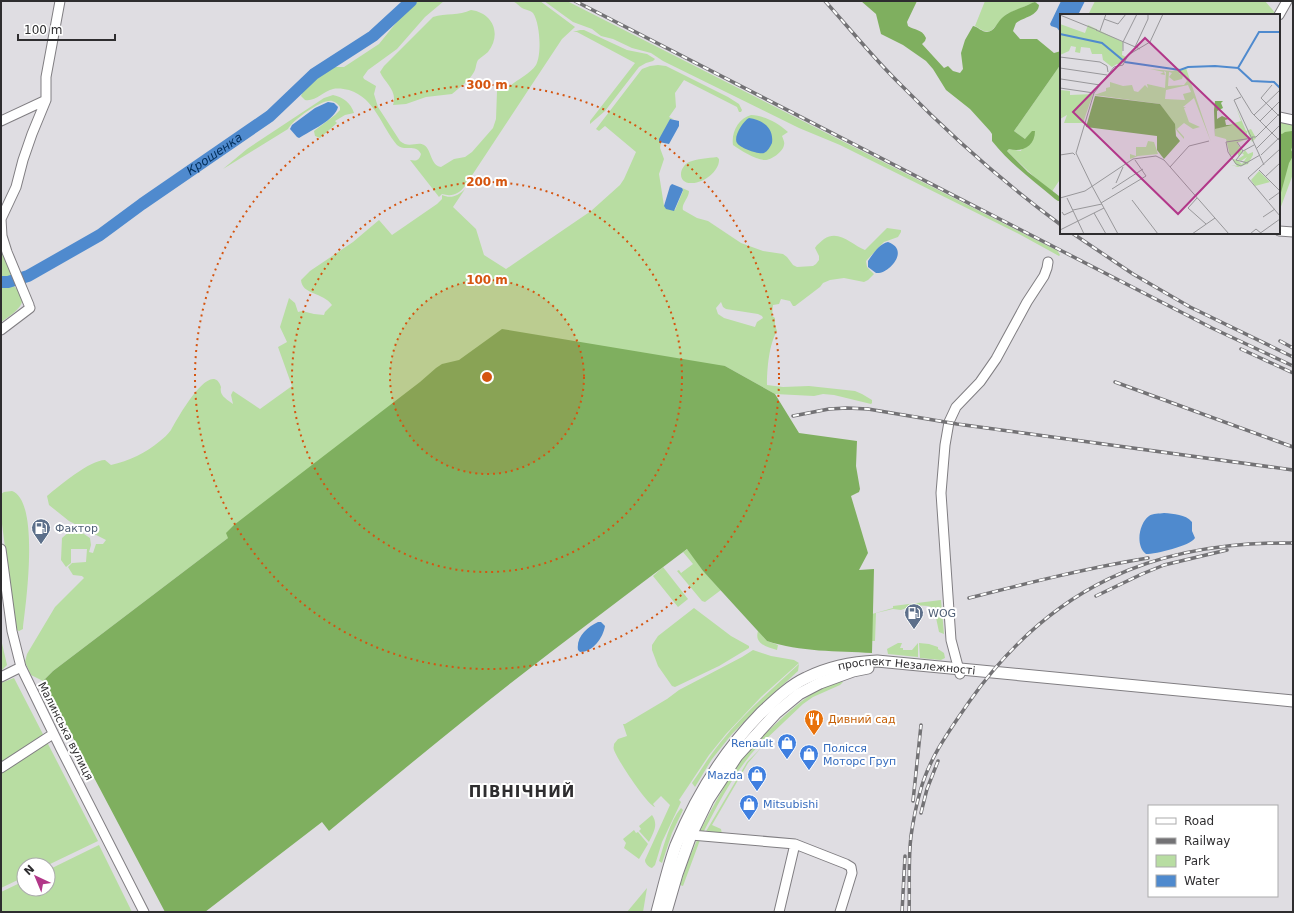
<svg xmlns="http://www.w3.org/2000/svg" width="1294" height="913" font-family="'DejaVu Sans',sans-serif">
	<rect width="100%" height="100%" fill="#dfdde2"/>
	<path fill="#b8dda2" fill-rule="evenodd" d="M412 1H444L425 17 397 49 368 70 363 77 364 79 376 86 374 94 378 107 400 141C409 149 417 141 424 145 432 150 430 165 441 167L454 159 465 157 472 152 493 128 496 119 497 91 499 87 503 85 507 87 510 86C518 79 530 74 536 65 542 54 540 23 533 13 530 10 526 10 522 8 518 5 517 3 512 1H540L575 27 562 39 465 186C459 194 452 197 442 194L439 197 410 160C416 161 419 161 421 154 416 143 404 152 397 145 381 126 375 98 349 90 344 89 338 88 333 89 324 91 315 102 305 100L301 96 303 91 323 71 333 67H344L379 44 408 8Z
		M544 1H567L1052 248 1057 250 1060 255 1059 256 1019 234 840 145 799 128 663 61 651 53 632 48 613 39 601 36 592 29 573 22Z
		M985 1H1036L1037 3 1035 2 1007 14 992 30C985 34 981 29 975 26Z
		M1095 1H1265L1277 15H1088Z
		M471 10C493 13 502 34 488 52 485 55 481 57 478 60 476 63 476 69 474 72 469 81 459 88 452 94L426 97 406 104 393 105C398 91 385 83 380 72L384 66 433 17C446 13 459 16 471 10Z
		M580 30H584L627 50 647 54 655 59 653 61 646 63 639 67 605 111 590 124V121L635 63 577 32H573Z
		M1061 64V178L1051 193 1007 151 1009 149 1021 151 1025 139 1014 131Z
		M658 65 666 66 728 97 739 104 742 110 741 112H739L737 107 684 80 675 93 676 107 669 117 673 119H670L659 142H661L660 148 664 159 659 174 664 206 675 210 683 191 682 188 689 191C689 198 681 204 683 210L697 218 708 221 741 243 763 251 783 254 787 257 793 265 797 267 813 266 816 264 819 260V256L815 248C817 244 821 242 824 239 839 229 852 245 865 250L887 228 901 230V232L898 237 884 242 881 245 866 261 867 267 874 274 868 280 864 282 844 278 830 280 823 283 820 287 795 306H793L790 301 781 299 779 304 773 305 772 316 775 318V325L777 331C769 344 767 369 767 385L783 387 809 386 855 391 862 394 872 400V403L871 404 834 395 823 394 814 396 775 394 725 366 370 430 53 671 43 681 31 675 25 662 27 654 55 607 84 578 82 576 73 575 68 567 72 563 86 562 87 549H71V563L66 567 61 560 62 538 70 531 81 532 90 538 91 545 89 552 93 553 96 544H103L106 540 69 521 49 505 47 496C59 486 90 460 105 460L111 465C129 461 146 453 160 441 164 438 168 434 171 430 176 421 211 357 221 387 219 396 227 399 233 404L231 395 233 391 260 409 292 386 278 347 287 342 280 327 289 298 295 303 298 312 302 311 314 314 324 315 325 312 332 305C323 292 302 295 301 280L310 271 353 242 379 220 392 235 437 204 442 199V195C451 199 458 196 465 189L453 207 476 229 484 255 506 269 591 211 620 185 624 179 636 152 605 126 599 131 596 129 642 69 650 66ZM721 302 723 307 726 309 758 314 762 316 763 318 757 322 755 327 724 318 718 314 716 308Z
		M333 95C343 97 351 103 354 113L345 115 335 121 337 123 320 138 315 136 314 131 335 115 340 110V107C338 104 336 102 332 101 322 99 293 120 288 129L223 169 247 149 324 98Z
		M751 115C765 116 777 122 788 132L782 136C783 139 785 142 784 145 783 152 771 160 765 160 756 160 740 150 733 145 731 132 739 118 751 115Z
		M1279 120 1293 122V174L1279 212Z
		M717 157 719 159C720 171 703 184 691 183 677 183 679 167 689 162 697 159 708 158 717 157Z
		M1 237 19 279 8 282C35 299 19 310 1 322Z
		M12 491C40 501 26 603 23 627V629L19 631 17 630 15 626 1 516V494L4 492Z
		M688 549 703 571 721 590 705 602 702 601 677 571 679 570 681 573 693 564 683 552Z
		M663 567 688 599 678 607 653 576Z
		M941 600 944 634 939 632 935 613 931 607 928 606 914 605 901 610 893 609 876 613 875 641H872V614L893 608V606Z
		M694 608 731 636 749 646V648L719 666 675 687 672 686 658 666 652 650V645L658 636Z
		M758 631 767 641 778 645 777 650C767 647 754 644 758 631Z
		M1 639 7 665 1 671Z
		M898 643H902L900 648H903V650H912L918 643V657L888 654 887 649Z
		M919 643 929 644 938 647V649L944 653 945 658 941 660 920 658Z
		M753 650 771 656 794 660 799 663 761 697 726 734 709 755 679 800 681 802 662 842 655 865 652 868C648 867 645 863 645 860L670 805 661 796 653 804 655 807C647 805 617 759 614 750 613 747 614 747 614 744L618 739 627 736 623 724H625L667 699 679 690 742 657Z
		M799 664 798 671 759 707 732 734 712 759 695 787 692 783C701 770 710 755 720 743 743 714 772 689 799 664Z
		M14 678 98 841 48 865H24V877L1 888V683Z
		M841 681 843 682 840 685 813 697 803 704 764 741 762 739V737C786 715 809 689 841 681Z
		M757 744 759 745C735 771 719 802 703 833H699C708 816 742 750 757 744Z
		M761 748 748 763 712 825 721 829 722 834 705 833 747 762Z
		M681 808 683 810 672 833 662 863 659 861C664 845 670 821 681 808Z
		M652 815C659 825 653 833 649 842L639 831 641 829 639 826Z
		M634 830 636 833 638 832 648 844 639 859 624 848 626 843 623 839Z
		M697 840H700L683 886 680 885 689 859Z
		M99 845 132 912H1V892L24 881V889H48V870Z
		M647 888 643 912H627Z"/>
	<path fill="#7faf5f" d="M861 1H917L907 22 908 26C915 31 921 28 926 38L925 41 922 44 944 68 948 66 953 71 960 73 963 69 961 53 965 40 973 26C978 27 982 32 987 32 994 32 997 23 1001 19 1008 11 1023 8 1032 3L1035 2 1039 5C1038 16 1024 17 1016 23L1013 31 1020 39H1037L1054 53 1061 51V64L1014 131 1025 139 1032 131H1035C1035 146 1022 153 1009 149L1007 151 1028 172 1059 196 1060 201H1058L1055 199C1033 180 1010 164 992 141V134L990 131 970 109 946 90 933 69 926 61 903 45 881 34 876 14Z
		M1292 131H1293V145L1291 150 1293 153V156L1289 163 1279 200V133L1282 134 1285 132Z
		M502 329 725 366 775 394 799 433 857 441 856 466 860 489 859 492 851 496 868 553 859 570 874 569 872 653C837 651 800 652 767 641L703 571 687 549C612 606 536 662 462 722 417 758 373 795 329 831L322 822 205 912H165L43 681 53 671 228 538 226 533 234 525 420 382 436 368 442 364 459 360Z"/>
	<path fill="#4f8ace" d="M1061 1H1085L1078 15H1061V33L1057 28 1051 26 1050 24Z
		M328 102 334 103 338 107C335 120 310 131 299 138L297 137 290 129 292 125 315 108Z
		M749 118C763 120 774 128 772 143 770 147 768 151 764 153 759 155 740 148 737 143 733 137 743 121 749 118Z
		M670 119 679 121V126L669 144 659 142V139Z
		M672 184 682 188 683 190 674 211 666 209 664 206 670 186Z
		M888 242C911 250 888 275 876 273L868 267V261C873 254 879 244 888 242Z
		M1164 513C1174 514 1185 514 1192 522V531L1195 538C1190 546 1156 554 1146 554 1135 546 1139 523 1149 516 1153 513 1159 514 1164 513Z
		M598 622H601L605 626C603 638 593 652 580 652L578 650C576 637 587 627 598 622Z"/>
	<g fill="none" stroke-linecap="round" stroke-linejoin="round">
		<path stroke="#4f8ace" stroke-width="12" id="s1" d="M1 282H8L28 276 100 235 142 204 270 116 314 74 373 36 411 1"/>
		<g stroke="#807e82" stroke-width="11">
			<path id="minor" d="M1279 15 1287 1
				M1279 117 1293 120
				M1 121 46 100
				M1279 231 1293 232
				M29 305 7 252 2 236 1 219 16 187 23 160 32 134 46 100V77L60 1
				M1 330 30 308
				M1 549 12 631 21 667 61 749 144 912
				M960 674 951 640 941 493 945 445 949 422 956 407 980 382 996 359 1027 302 1044 276 1047 268 1048 262
				M1 677 21 667
				M1 768 53 734
				M691 835 795 844 846 864 851 867 852 873 840 912
				M779 912 795 844"/>
		</g>
		<g stroke="#807e82" stroke-width="13">
			<g id="major">
				<path id="s2" d="M657 912C663 890 668 867 676 845 696 796 724 751 761 713 775 700 789 686 806 678 828 667 853 662 877 661L1293 701"/>
				<path d="M666 912 677 874 691 835 708 800 737 756 776 713 799 694 820 683 853 671 868 668"/>
			</g>
		</g>
		<use href="#minor" stroke="#fff" stroke-width="9"/>
		<use href="#major" stroke="#fff" stroke-width="11"/>
		<g stroke="#737275" stroke-width="3.5">
			<path id="rail" d="M575 1 1060 250 1212 328 1293 366
				M825 1C851 30 875 60 903 87 952 137 1004 183 1061 225
				M1072 233 1133 274 1190 307 1293 357
				M1280 341 1293 348
				M1241 349 1293 373
				M1115 382 1293 447
				M793 416 829 409 847 408 868 409 957 424 1293 470
				M1096 596 1142 574 1164 565 1227 550
				M969 598C1028 583 1087 568 1148 558
				M913 801 921 725
				M921 813 927 789 938 761
				M902 912 905 856
				M909 912C910 887 908 861 911 836 913 822 916 806 920 792 929 758 949 731 969 702 1050 587 1154 541 1293 543"/>
		</g>
		<use href="#rail" stroke="#fff" stroke-width="2" stroke-dasharray="6" stroke-linecap="butt"/>
	</g>
	<circle cx="487" cy="377" r="97" fill="#d55510" fill-opacity=".12"/>
	<g fill="none" stroke="#d55510" stroke-width="2" stroke-dasharray="2 4">
		<circle cx="487" cy="377" r="97"/>
		<circle cx="487" cy="377" r="195"/>
		<circle cx="487" cy="377" r="292"/>
	</g>
	<defs>
		<g id="fuel-pin" transform="scale(1)"><path d="M0 17L-7.5 6A9.5 9.5 0 1 1 7.5 6Z" fill="#5c6f8a" stroke="#fff"/><path d="M-5.5-6h7V0h2V4h1.3V-2.5L3-4.5l.8-.8L6-3V5H2.5V1h-1V6h-7ZM-4.2-4.7v3.2H.2V-4.7Z" fill="#fff"/></g>
		<g id="restaurant-pin" transform="scale(1)"><path d="M0 17L-7.5 6A9.5 9.5 0 1 1 7.5 6Z" fill="#e8710a" stroke="#fff"/><path d="M-5-6h1v4h1v-4h1v4h1v-4h1v5L-1.5 .5V6h-2V.5L-5-1ZM5-6V6H3V1.5H1.5Q1.5-4 5-6Z" fill="#fff"/></g>
		<g id="shop-pin" transform="scale(1)"><path d="M0 17L-7.5 6A9.5 9.5 0 1 1 7.5 6Z" fill="#3f7fe0" stroke="#fff"/><path d="M-5-2.5h2.3a2.7 3.5 0 0 1 5.4 0H5L5.5 6h-11ZM-1.5-2.5h3a1.5 2.3 0 0 0-3 0Z" fill="#fff"/></g>
	</defs>
	<g fill-rule="evenodd">
		<use href="#fuel-pin" x="41" y="528"/>
		<use href="#fuel-pin" x="914" y="613"/>
		<use href="#restaurant-pin" x="814" y="719"/>
		<use href="#shop-pin" x="787" y="743"/>
		<use href="#shop-pin" x="809" y="754"/>
		<use href="#shop-pin" x="757" y="775"/>
		<use href="#shop-pin" x="749" y="804"/>
	</g>
	<g text-anchor="middle" stroke-width="4" stroke-linejoin="round" paint-order="stroke">
		<g font-size="11" fill="#4e5e75" stroke="#fff" text-anchor="start">
			<text x="55" y="532">Фактор</text>
			<text x="928" y="617">WOG</text>
		</g>
		<g font-size="11" fill="#2e2d2f" stroke="#fff">
			<text dy="4" stroke="none"><textPath href="#s2" startOffset="388">проспект Незалежності</textPath></text>
			<text transform="translate(66 731) rotate(63)" y="4">Малинська вулиця</text>
		</g>
		<g font-size="11" fill="#c56008" stroke="#fff" text-anchor="start">
			<text x="828" y="723">Дивний сад</text>
		</g>
		<g font-size="11" fill="#366cbe" stroke="#fff" text-anchor="end">
			<text x="773" y="747">Renault</text>
			<text x="823" y="752" text-anchor="start">Полісся<tspan x="823" dy="13">Моторс Груп</tspan></text>
			<text x="743" y="779">Mazda</text>
			<text x="763" y="808" text-anchor="start">Mitsubishi</text>
		</g>
		<g font-size="12" font-style="italic" fill="#022e5a" stroke="#fff">
			<text dy="4" stroke="none"><textPath href="#s1" startOffset="251">Крошенка</textPath></text>
		</g>
		<g font-size="15" font-weight="bold" letter-spacing="1" fill="#2e2d2f" stroke="#fff">
			<text x="522" y="797">ПІВНІЧНИЙ</text>
		</g>
	</g>
	<g transform="translate(1060 14)">
		<rect width="220" height="220" fill="#dfdde2"/>
		<path d="M0 10 25 19 28 11 63 28 62 41 66 43 62 50H57L52 53 43 46 42 40H32L30 34 21 33 20 39 15 38 16 33 11 32 9 37 0 41ZM126 54 151 128 134 84 123 93H126L124 94 129 108 140 113 133 115 124 109 117 115 124 123V125L117 117 100 90 34 81 46 77V74L50 73V68L63 72 72 71 74 77 78 78 85 71 88 74 87 70 105 74 106 58 104 57 105 61 100 60 104 58 90 55 112 57ZM109 58 112 59 109 63 114 67 122 65 123 62 119 59H123L127 67 124 71 108 72ZM128 71 131 78 123 80 125 86 105 85 106 76ZM0 76 10 77V81L33 80 23 109H4L7 101 0 105ZM176 93 186 117 191 115 196 124 192 128 187 117V125L177 129 183 139 185 136 188 140 193 138V141L188 150 178 153 171 151 177 152 172 145 177 146 182 150 187 143 181 147 178 145 184 141 182 139 178 142V139L170 142 166 125 155 122V115L181 107ZM88 127 94 128 98 140 78 142 70 145V140L76 142V133H86ZM199 157 210 168 195 172 191 166Z" fill="#b8dda2" fill-rule="evenodd"/>
		<path d="M35 82 100 90 115 110 116 122 120 127 104 145 97 136V122L26 113ZM155 87H163L161 89 163 94 157 97V105L162 102 169 105 165 106 166 111H172L155 115V123L154 96Z" fill="#7faf5f"/>
		<path fill="none" stroke="#4f8ace" stroke-width="2" d="M0 20 42 29 65 48 120 56 128 53 155 52 178 54 199 18H220M178 54 192 67 214 68 220 74"/>
		<path fill="none" stroke="#98979a" stroke-width="1" d="M0 1 37 16M44 5 58 10 66 0M36 16 80 35M40 17 46 0M75 33 88 5V0M63 37V28L77 0M0 43 40 48 47 52 48 58M63 51 68 41 90 28 103 0M0 54 47 61M0 57V73M1 65 40 71M212 71 201 84 220 103M176 73 192 99 220 127M0 74 34 79M181 83 174 86 204 151M194 101 220 76M200 107 220 87M192 123H196L220 99M193 124 166 128 168 138 176 150 181 152 200 141M177 128 183 137 194 131M196 135 220 111M220 135 188 164 220 202M183 137 176 146 188 149M0 141 13 139 15 141M201 141 220 123M110 153 129 132 149 127M199 156 220 177M205 163 220 149M56 169 63 153M32 172 16 139 34 79 54 53 63 51M32 172 58 220M52 175 83 155M0 184 25 177 73 145 96 142 104 146 169 220M7 184 24 220M137 184 128 194 146 210M72 186 98 220M209 186 220 178M41 189 86 162 75 146M13 196 42 190M2 198 4 201 13 197M34 199 46 220M203 203 215 195M0 216 44 194M132 220 155 204M190 220 196 215 202 220M199 220 220 205"/>
		<path fill="#b23789" fill-opacity="0.15" stroke="#b23789" stroke-width="2" d="M85 24 190 125 118 200 13 98Z"/>
		<rect width="220" height="220" fill="none" stroke="#2e2d2f" stroke-width="2"/>
	</g>
	<circle cx="487" cy="377" r="6" fill="#d55510" stroke="#fff" stroke-width="2"/>
	<g font-size="12" text-anchor="middle" font-weight="bold" fill="#d55510" stroke="#fff" stroke-width="4" stroke-linejoin="round" paint-order="stroke">
		<text x="487" y="89">300 m</text>
		<text x="487" y="186">200 m</text>
		<text x="487" y="284">100 m</text>
	</g>
	<rect width="1294" height="913" fill="none" stroke="#2e2d2f" stroke-width="4"/>
	<rect x="1148" y="805" width="130" height="92" fill="#ffffff" stroke="#ababac"/>
	<rect x="1156" y="818" width="20" height="6" fill="#ffffff" stroke="#ababac"/>
	<text x="1184" y="825" font-size="12" fill="#2e2d2f">Road</text>
	<rect x="1156" y="838" width="20" height="6" fill="#737275" stroke="#ababac"/>
	<text x="1184" y="845" font-size="12" fill="#2e2d2f">Railway</text>
	<rect x="1156" y="855" width="20" height="12" fill="#b8dda2" stroke="#ababac"/>
	<text x="1184" y="865" font-size="12" fill="#2e2d2f">Park</text>
	<rect x="1156" y="875" width="20" height="12" fill="#4f8ace" stroke="#ababac"/>
	<text x="1184" y="885" font-size="12" fill="#2e2d2f">Water</text>
	<g transform="translate(36 877) rotate(316)"><circle r="19" fill="#ffffff" stroke="#ababac"/>
	<path d="M0-3L7 15L0 10L-7 15Z" fill="#b23789"/>
	<text y="-6" font-size="11" font-weight="bold" text-anchor="middle" fill="#2e2d2f">N</text>
	</g>
	<path d="M18 34v6h97v-6" fill="none" stroke="#2e2d2f" stroke-width="2"/>
	<text x="24" y="34" font-size="12" fill="#2e2d2f" stroke="#ffffff" stroke-width="3" paint-order="stroke">100 m</text>
</svg>
